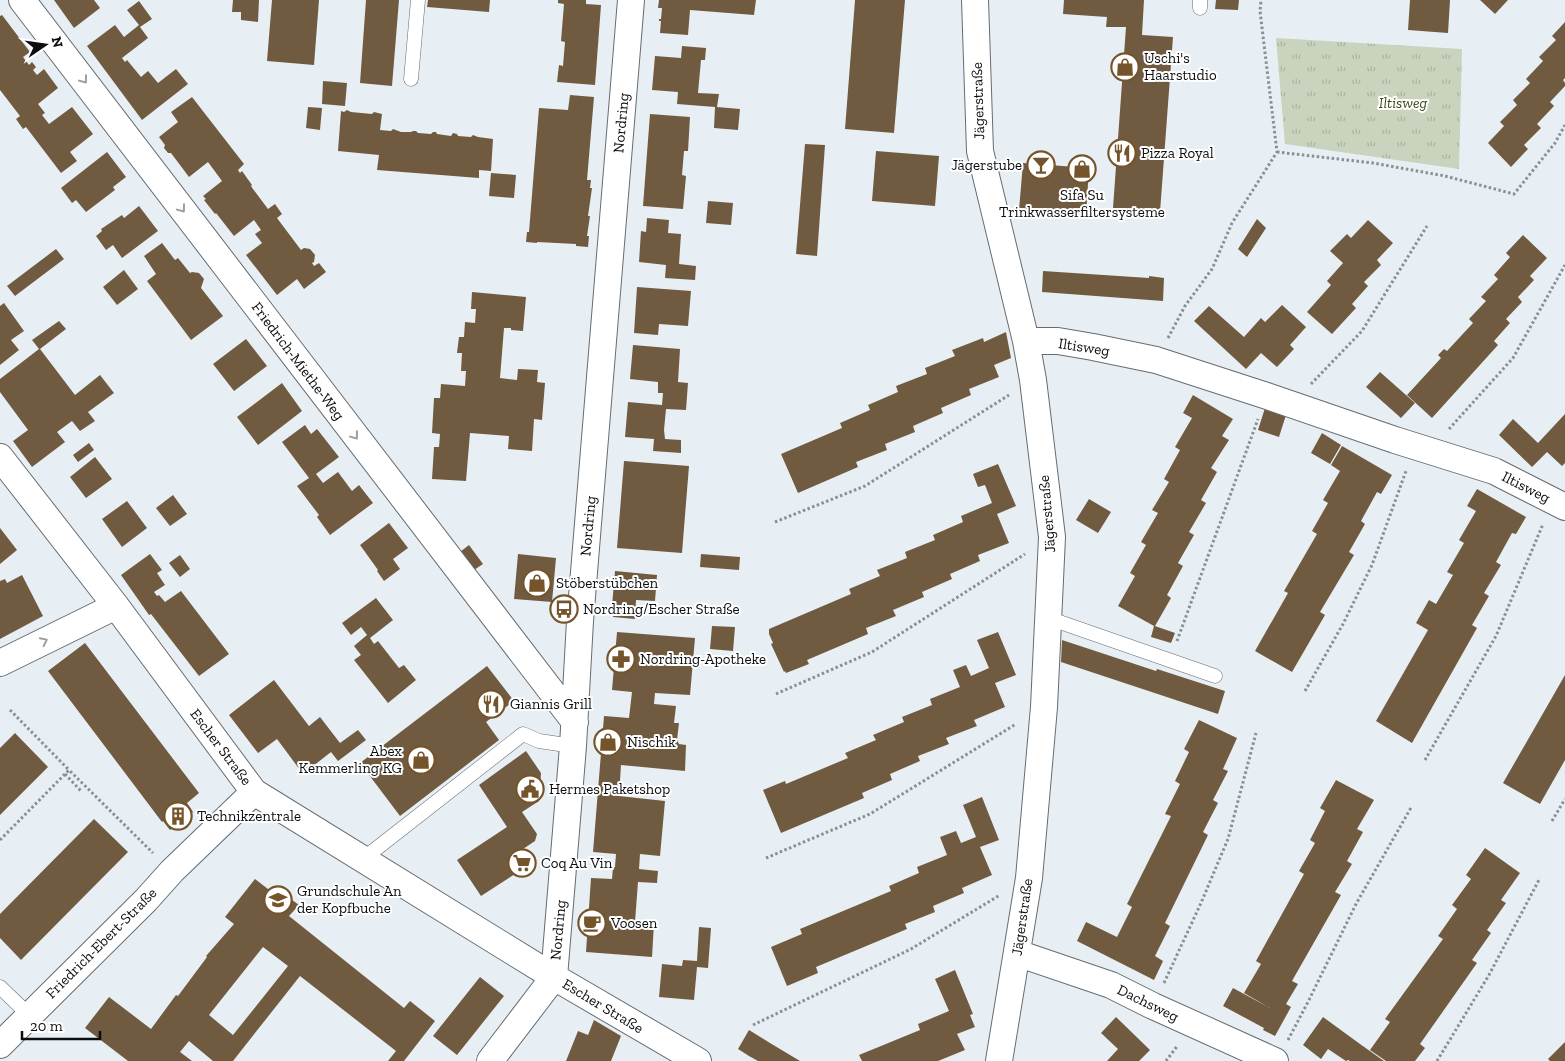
<svg xmlns="http://www.w3.org/2000/svg" width="1565" height="1061" font-family="'Zilla Slab',serif">
	<defs>
		<pattern id="park-tufts" width="24" height="20" patternUnits="userSpaceOnUse" patternTransform="scale(1.25)"><rect width="24" height="20" fill="#cad3bd"/><path d="M3 7l-1-3M5 7V3M7 7l1-3M15 17l-1-3M17 17v-4M19 17l1-3" fill="none" stroke="#acb4a1"/></pattern>
	</defs>
	<rect width="100%" height="100%" fill="#e7eff4"/>
	<path fill="url(#park-tufts)" d="M1276 38 1462 49 1459 169 1285 144Z"/>
	<path fill="#715b40" fill-rule="evenodd" d="M54 0H94L100 8 74 28Z
		M233 0H259L258 22 241 20V12H232Z
		M272 0H319L314 65 267 61Z
		M366 0H399L392 86 360 83Z
		M428 0H490L489 12 427 7Z
		M558 0H586V4L601 5 595 85 557 82 559 65 563 66 565 42 561 41 564 4 558 3Z
		M659 0H756L754 15 690 10 688 35 660 33 661 21H659V19H661L662 8H658Z
		M855 0H905L894 133 845 129Z
		M1064 0H1144L1142 35 1173 37 1160 212 1113 208 1126 27H1106L1107 17 1063 14Z
		M1216 0H1239L1238 10 1215 9Z
		M1410 0H1450L1448 33 1408 30Z
		M1480 0H1508L1495 14Z
		M139 1 152 19 140 27 148 38 122 58 125 62 127 60 141 77 148 71 158 83 176 69 188 84 142 120 87 46 115 25 124 37 139 25 127 10Z
		M2 15 30 52 23 57 29 65 32 62 36 67 33 70 37 75 44 69 58 88 38 104 45 113 42 115 49 124 72 107 93 134 70 152 77 161 61 173 26 127 23 129 16 119 20 116 0 90V16Z
		M1565 22V78L1563 80 1565 83V86L1550 102 1554 106 1537 124 1541 128 1524 145 1528 149 1511 167 1488 143 1504 126 1500 122 1517 105 1513 100 1530 83 1526 79 1543 61 1539 57 1556 40 1552 36Z
		M682 46 706 48 705 60H701L698 93 719 94 717 107 740 109 738 130 714 128 715 107 677 104 678 92 652 90 655 56 681 58Z
		M323 81 347 83 345 106 322 104Z
		M570 95 594 97 587 180H591L590 188H592L588 216H590L587 236H589L588 247 576 246V244L537 242V243L526 242 527 232H529L539 108 568 110Z
		M192 97 244 164 238 170 240 173 242 171 252 185 251 186 253 189 268 209 275 204 282 214 277 218 301 250 304 248 310 249 315 255 314 262 312 263 314 266 319 263 326 272 304 289 297 279 277 295 246 255 262 243 255 234 261 230 254 220 234 236 216 213 215 214 204 200 206 199 203 196 222 181 208 162 189 177 171 153H168L164 148 165 145 159 137 178 122 171 112Z
		M308 107 322 108 320 130 306 128Z
		M347 110 351 112 372 114 374 112 382 114 380 130 391 131 393 129 401 132H411L413 131H416L418 133 431 134 433 132H436L437 134 451 136 453 133 457 134 458 136 471 137 473 135 478 137 493 139 491 171 479 170V178L377 170 379 155 338 151 341 111 344 112Z
		M650 114 690 117 688 151H684L682 175 686 176 683 209 643 206Z
		M805 144 825 145 817 256 796 254Z
		M876 151 939 156 935 206 872 201Z
		M107 152 126 177 113 187 115 190 86 212 76 200 72 203 61 188Z
		M1023 163 1089 168 1086 215 1019 210Z
		M491 173 516 175 514 198 489 196Z
		M708 201 733 203 731 225 706 223Z
		M139 206 158 231 122 258 113 245 106 250 96 236 102 231 101 229 122 215 124 218Z
		M647 218 669 220 668 233 681 234 679 264 696 266 695 280 665 278 666 265 639 262 641 231 646 232Z
		M1257 219 1266 228 1247 257 1238 249Z
		M1368 220 1393 243 1377 260 1381 265 1364 282 1368 286 1352 304 1356 308 1332 334 1307 312 1331 285 1327 281 1343 263 1330 251 1347 234 1351 238Z
		M1523 235 1547 258 1530 276 1534 280 1518 297 1522 302 1506 319 1510 323 1494 341 1498 345 1432 418 1407 395 1441 358 1438 355 1444 349 1447 351 1473 323 1469 319 1486 301 1481 297 1498 279 1494 275 1510 257 1506 253Z
		M162 243 175 260 178 258 190 273 192 272 199 273 204 279 201 288 223 316 191 340 147 281 156 274 144 256Z
		M56 249 64 259 15 296 7 286Z
		M124 270 138 289 117 305 103 287Z
		M1043 271 1149 278V276L1164 278 1163 301 1042 292Z
		M637 287 691 291 688 326 659 324 658 335 634 333Z
		M472 292 526 297 523 331 511 330V328H504L500 378 517 380 518 369 538 370 537 382 545 383 542 420 534 419 532 451 508 449 509 436 470 433 466 481 432 479 434 447H439L440 434 432 433 434 398H440L441 384 465 386 466 371H461L462 353H457L459 337H464L465 322 475 323 476 309H471Z
		M4 303 24 331 11 340 19 350 0 365V306Z
		M1282 305 1306 327 1290 345 1294 349 1277 367 1261 353 1246 369 1194 321 1209 306 1244 337 1261 318 1265 322Z
		M59 321 66 329 40 349 75 395 100 375 114 393 88 412 95 421 80 431 72 421 57 432 65 442 32 467 13 441 28 430 0 392V379L39 349 32 340Z
		M1006 332 1011 358 994 365 999 377 969 389 971 395 941 408 943 413 913 426 915 432 885 444 887 450 856 462 858 467 798 493 781 454 842 428 840 423 870 410 868 405 898 392 896 386 927 374 925 368 955 356 952 350 983 338 984 342Z
		M246 339 267 366 234 391 213 364Z
		M633 345 680 349 678 382 688 383 686 410 666 409 664 430 665 439 681 440V453L653 451 654 439 625 437 628 402 662 405 663 393H658V382L630 379Z
		M1380 372 1415 403 1401 418 1366 387Z
		M282 383 302 411 258 445 237 417Z
		M1193 395 1233 419 1222 436 1229 440 1211 468 1217 472 1201 500 1206 503 1189 532 1194 535 1178 563 1183 566 1167 595 1171 598 1155 626 1175 633 1171 643 1151 637 1154 626 1118 606 1135 576 1130 573 1146 545 1141 542 1158 513 1152 510 1169 482 1164 479 1180 450 1175 447 1192 418 1183 413Z
		M1265 408 1286 415 1279 437 1258 430Z
		M1565 414V463L1562 466 1547 452 1532 467 1499 435 1513 419 1538 443Z
		M305 425 311 434 317 429 339 457 316 474 323 483 338 472 352 491 359 485 373 503 330 535 317 517 319 515 297 486 309 478 282 442Z
		M1322 433 1341 445 1330 464 1311 453Z
		M89 443 94 450 78 462 73 455Z
		M1342 446 1392 475 1381 494 1377 492 1361 521 1365 524 1349 552 1354 555 1320 612 1325 615 1292 672 1255 651 1288 593 1284 591 1317 534 1312 531 1328 503 1323 500 1340 471 1331 465Z
		M95 457 112 479 86 498 70 477Z
		M624 461 689 466 682 553 617 548Z
		M998 464 1016 506 997 514 1009 543 978 555 980 561 950 574 952 579 922 592 924 597 893 610 896 616 866 628 868 634 807 660 809 664 786 673 785 671 784 672 771 644 773 643 769 634V629L851 594 849 589 880 576 877 570 907 558 905 552 935 540 933 535 963 522 961 516 992 503 985 485 978 487 973 474Z
		M1477 489 1526 517 1516 534 1512 533 1496 562 1501 565 1484 593 1489 596 1472 625 1477 628 1412 743 1376 721 1428 630 1416 623 1429 600 1436 604 1453 575 1447 572 1464 543 1459 540 1476 511 1467 506Z
		M173 495 187 514 170 526 156 508Z
		M1089 499 1111 512 1098 533 1076 520Z
		M127 501 147 528 122 547 102 519Z
		M389 523 408 548 393 559 400 569 384 581 377 571 378 570 360 545Z
		M0 528 17 550 0 564Z
		M469 545 483 564 474 570 460 552Z
		M150 554 162 570 157 573 165 585 154 592 157 596 159 595 165 602 181 591 229 654 199 676 151 614 149 615 121 575Z
		M518 554 556 558 552 602 514 599Z
		M701 554 740 557 739 570 700 567Z
		M180 555 190 569 180 577 169 563Z
		M615 571 657 575 655 601 636 600 635 619 613 617 614 606H612Z
		M22 575 43 616 0 639V581L5 579 7 583Z
		M376 598 393 620 370 638 374 644 378 641 399 668 404 665 416 680 388 703 354 660 361 655 354 646 367 635 361 627 351 635 342 623Z
		M712 626 735 627 733 651 710 649Z
		M617 632 695 638 690 695 655 693 654 704 676 706 674 723H679L677 740 679 744 686 745 685 771 621 765 619 796 665 801 660 856 640 854 639 869 658 871 657 883 638 882 635 922 654 923 652 957 586 952 591 878 612 879 613 867H615L616 854 593 852 604 716 629 718 632 692 612 690Z
		M998 632 1016 675 995 683 1005 707 974 720 977 726 946 738 949 744 918 756 920 761 890 774 892 780 862 793 864 798 781 833 763 790 785 781 786 784 848 758 845 753 876 740 873 735 904 722 902 717 932 705 930 699 960 687 953 670 966 665 971 676 989 668 977 640Z
		M1062 640 1156 671 1157 669 1225 691 1218 714 1061 662Z
		M85 643 199 793 187 803 193 812 170 830 163 821 162 822 48 671Z
		M487 666 514 701 486 722 499 740 400 816 360 763Z
		M1565 675V760L1540 804 1503 783Z
		M274 680 309 726 320 717 340 743 358 730 366 740 338 761 331 752 303 774 277 739 258 753 229 715Z
		M1199 720 1237 738 1223 769 1228 771 1213 800 1218 803 1203 832 1208 835 1165 923 1170 926 1155 956 1163 961 1154 980 1077 941 1086 922 1117 937 1132 907 1127 904 1171 816 1165 814 1180 784 1175 781 1189 752 1184 749Z
		M15 733 48 767 0 815V748Z
		M526 751 541 773 539 801 522 812 537 834 535 841 523 849 532 863 481 896 457 860 507 827 479 785Z
		M1336 780 1374 800 1357 829 1363 832 1347 861 1352 864 1335 892 1341 895 1292 981 1298 984 1286 1004 1291 1007 1275 1036 1263 1030 1264 1028 1223 1006 1233 988 1270 1008 1244 993 1261 964 1256 961 1304 874 1299 871 1315 843 1310 840 1325 811 1320 808Z
		M982 797 999 840 980 847 992 875 962 888 964 893 933 906 935 912 905 924 907 929 816 967 818 973 787 986 771 947 802 934 800 929 891 891 889 886 919 873 917 867 947 855 940 837 956 831 961 843 976 837 963 805Z
		M94 819 128 852 21 960 0 938V914Z
		M1485 848 1520 873 1501 900 1506 903 1487 930 1491 933 1472 960 1477 963 1420 1044 1425 1048 1415 1061H1386L1370 1050 1390 1022 1385 1019 1443 939 1438 936 1457 909 1452 905 1471 879 1466 875Z
		M255 879 281 899 284 894 299 905 289 916 404 1008 410 1001 435 1021 404 1061H388L396 1051 300 976 233 1061H213L189 1041 180 1052 192 1061H128L85 1028 109 997 151 1029 176 995 178 996 207 957 206 956 234 924 225 917ZM263 947 288 966 233 1035 209 1015Z
		M699 927 711 928 708 968 697 967 694 1000 659 997 662 964 682 966 683 960 697 961Z
		M955 970 973 1014 970 1015 975 1027 957 1034 965 1050 938 1061H862L859 1055 920 1030 918 1024 949 1011 935 979Z
		M480 977 504 996 457 1055 433 1036Z
		M1116 1017 1150 1050 1139 1061H1107L1118 1049 1101 1033Z
		M1323 1017 1360 1044 1384 1061H1350L1348 1060 1346 1061 1328 1049 1321 1059 1303 1045Z
		M594 1020 621 1036 611 1061H566L578 1031 588 1035Z
		M749 1030 770 1043 800 1061H758L749 1056 738 1049Z
		M1565 1042V1061H1550L1548 1059Z"/>
	<g fill="none" stroke-linecap="round" stroke-linejoin="round">
		<g stroke="#666c71" stroke-width="15">
			<path id="service" d="M1200 8V0
				M411 79 418 0
				M1048 618 1215 676
				M363 859 523 734 539 741 573 746
				M0 987 29 1015"/>
		</g>
		<g stroke="#666c71" stroke-width="28">
			<path id="minor" d="M22 0 575 722
				M975 0 980 151 1026 341 1033 380 1052 537 1044 707 1029 878 999 1061
				M1026 341H1058L1093 347 1156 360 1267 396 1395 440 1494 471 1565 507
				M0 457 116 606 254 792 554 977 698 1061
				M0 663 116 606
				M1017 953 1111 985 1153 1006 1275 1061
				M0 1045 146 900 172 871 254 792
				M490 1061 554 977 573 746 580 621 631 0"/>
		</g>
		<path stroke="#8a8f93" stroke-width="3" stroke-dasharray="2.5 2.5" stroke-linecap="butt" d="M1277 152 1373 163 1445 176 1514 194 1555 143 1565 125
			M1168 338 1185 306 1212 269 1232 223 1277 152 1260 11 1261 0
			M1311 384 1362 331 1427 226
			M1449 429 1513 358 1565 265
			M775 522 865 486 1009 395
			M1177 641 1258 419
			M1305 691 1343 624 1372 565 1406 471
			M776 694 872 652 1025 554
			M10 710 69 770
			M1425 760 1496 636 1543 524
			M65 774 81 791
			M1552 821 1565 799
			M0 840 69 770 153 853
			M766 858 870 814 1016 724
			M1164 983 1201 903 1228 839 1256 733
			M753 1025 911 949 1000 895
			M1288 1040 1309 1000 1356 904 1412 806
			M1166 1061 1178 1045
			M1437 1061 1489 975 1540 878"/>
		<use href="#service" stroke="#fff" stroke-width="14"/>
		<use href="#minor" stroke="#fff" stroke-width="26"/>
	</g>
	<defs><path id="oneway-chevron" d="M-2-3.5L2.5 0L-2 3.5" fill="none" stroke-width="1.6" stroke-linecap="round" stroke-linejoin="round" transform="scale(1.25)"/></defs>
	<g stroke="#9d9e9f">
		<use href="#oneway-chevron" transform="translate(84 80) rotate(53)"/>
		<use href="#oneway-chevron" transform="translate(182 209) rotate(53)"/>
		<use href="#oneway-chevron" transform="translate(355 436) rotate(53)"/>
		<use href="#oneway-chevron" transform="translate(44 641) rotate(-26)"/>
	</g>
	<defs>
		<g id="shop-ring" transform="scale(1.4375)"><circle r="9.5" fill="#fff" stroke="#75542b" stroke-width="1.5"/><path d="M-5-2.5h2.3a2.7 3.5 0 0 1 5.4 0H5L5.5 6h-11ZM-1.5-2.5h3a1.5 2.3 0 0 0-3 0Z" fill="#75542b"/></g>
		<g id="restaurant-ring" transform="scale(1.4375)"><circle r="9.5" fill="#fff" stroke="#75542b" stroke-width="1.5"/><path d="M-5-6h1v4h1v-4h1v4h1v-4h1v5L-1.5 .5V6h-2V.5L-5-1ZM5-6V6H3V1.5H1.5Q1.5-4 5-6Z" fill="#75542b"/></g>
		<g id="bar-ring" transform="scale(1.4375)"><circle r="9.5" fill="#fff" stroke="#75542b" stroke-width="1.5"/><path d="M-6-5H6L.8 .8V4.5H3.5V6h-7V4.5H-.8V.8Z" fill="#75542b"/></g>
		<g id="bus-ring" transform="scale(1.4375)"><circle r="9.5" fill="#fff" stroke="#75542b" stroke-width="1.5"/><path d="M-5-6H5V4H4V6H2V4H-2V6H-4V4H-5ZM-3.5-4V0h7V-4ZM-3.5 1.2v1.5H-2V1.2ZM2 1.2v1.5H3.5V1.2Z" fill="#75542b"/></g>
		<g id="pharmacy-ring" transform="scale(1.4375)"><circle r="9.5" fill="#fff" stroke="#75542b" stroke-width="1.5"/><path d="M-2-6h4v4h4v4h-4v4h-4v-4h-4v-4h4Z" fill="#75542b"/></g>
		<g id="civic-ring" transform="scale(1.4375)"><circle r="9.5" fill="#fff" stroke="#75542b" stroke-width="1.5"/><path d="M-.6-6.5H3V-4.5H.6V-3L4-1V1h2V6H-6V1h2V-1L-.6-3ZM-1.2 2.5V6h2.4V2.5Z" fill="#75542b"/></g>
		<g id="building-ring" transform="scale(1.4375)"><circle r="9.5" fill="#fff" stroke="#75542b" stroke-width="1.5"/><path d="M-4-6H4V6H1V3H-1V6H-4ZM-2.5-4.3h1.7v1.8h-1.7ZM.8-4.3h1.7v1.8H.8ZM-2.5-1h1.7V.8h-1.7ZM.8-1h1.7V.8H.8Z" fill="#75542b"/></g>
		<g id="supermarket-ring" transform="scale(1.4375)"><circle r="9.5" fill="#fff" stroke="#75542b" stroke-width="1.5"/><path d="M-6-5.5h2.5l.6 2H6L4.5 2H-2.5L-4.4-4H-6ZM-1.5 3.2a1.3 1.3 0 1 0 .1 0ZM3 3.2a1.3 1.3 0 1 0 .1 0Z" fill="#75542b"/></g>
		<g id="school-ring" transform="scale(1.4375)"><circle r="9.5" fill="#fff" stroke="#75542b" stroke-width="1.5"/><path d="M0-5L7-2L0 1L-7-2ZM-4 1L0 2.5L4 1V4Q0 6-4 4Z" fill="#75542b"/></g>
		<g id="cafe-ring" transform="scale(1.4375)"><circle r="9.5" fill="#fff" stroke="#75542b" stroke-width="1.5"/><path d="M-5.5-4.5H6V0H3Q3 3.5 0 3.5H-2.5Q-5.5 3.5-5.5 0ZM3-3.2v2h1.7v-2ZM-6 4.5H4V6H-6Z" fill="#75542b"/></g>
	</defs>
	<g fill-rule="evenodd">
		<use href="#shop-ring" x="1125" y="67"/>
		<use href="#restaurant-ring" x="1122" y="153"/>
		<use href="#bar-ring" x="1041" y="165"/>
		<use href="#shop-ring" x="1082" y="169"/>
		<use href="#shop-ring" x="537" y="583"/>
		<use href="#bus-ring" x="564" y="609"/>
		<use href="#pharmacy-ring" x="621" y="659"/>
		<use href="#restaurant-ring" x="491" y="704"/>
		<use href="#shop-ring" x="608" y="742"/>
		<use href="#shop-ring" x="421" y="760"/>
		<use href="#civic-ring" x="530" y="789"/>
		<use href="#building-ring" x="178" y="816"/>
		<use href="#supermarket-ring" x="522" y="863"/>
		<use href="#school-ring" x="278" y="900"/>
		<use href="#cafe-ring" x="592" y="923"/>
	</g>
	<g text-anchor="middle" stroke-width="4" stroke-linejoin="round" paint-order="stroke">
		<g font-size="15" fill="#0b0d0f" stroke="#fff" text-anchor="start">
			<text x="1144" y="63">Uschi's<tspan x="1144" dy="17">Haarstudio</tspan></text>
			<text x="1141" y="158">Pizza Royal</text>
			<text x="1022" y="170" text-anchor="end">Jägerstube</text>
			<text x="1082" y="200" text-anchor="middle">Sifa Su<tspan x="1082" dy="17">Trinkwasserfiltersysteme</tspan></text>
			<text x="556" y="588">Stöberstübchen</text>
			<text x="583" y="614">Nordring/Escher Straße</text>
			<text x="640" y="664">Nordring-Apotheke</text>
			<text x="510" y="709">Giannis Grill</text>
			<text x="627" y="747">Nischik</text>
			<text x="402" y="756" text-anchor="end">Abex<tspan x="402" dy="17">Kemmerling KG</tspan></text>
			<text x="549" y="794">Hermes Paketshop</text>
			<text x="197" y="821">Technikzentrale</text>
			<text x="541" y="868">Coq Au Vin</text>
			<text x="297" y="896">Grundschule An<tspan x="297" dy="17">der Kopfbuche</tspan></text>
			<text x="611" y="928">Voosen</text>
		</g>
		<g font-size="15" fill="#0b0d0f" stroke="#fff">
			<text transform="translate(978 101) rotate(-92)" y="5">Jägerstraße</text>
			<text transform="translate(621 123) rotate(-85)" y="5">Nordring</text>
			<text transform="translate(1084 347) rotate(9)" y="5">Iltisweg</text>
			<text transform="translate(298 361) rotate(53)" y="5">Friedrich-Miethe-Weg</text>
			<text transform="translate(1526 487) rotate(27)" y="5">Iltisweg</text>
			<text transform="translate(1047 514) rotate(-95)" y="5">Jägerstraße</text>
			<text transform="translate(588 526) rotate(-85)" y="5">Nordring</text>
			<text transform="translate(221 747) rotate(53)" y="5">Escher Straße</text>
			<text transform="translate(1022 917) rotate(-82)" y="5">Jägerstraße</text>
			<text transform="translate(558 930) rotate(-85)" y="5">Nordring</text>
			<text transform="translate(101 943) rotate(-45)" y="5">Friedrich-Ebert-Straße</text>
			<text transform="translate(1148 1003) rotate(26)" y="5">Dachsweg</text>
			<text transform="translate(603 1006) rotate(31)" y="5">Escher Straße</text>
		</g>
		<g font-size="15" font-style="italic" fill="#384915" stroke="#fff">
			<text x="1403" y="108">Iltisweg</text>
		</g>
	</g>
	<g transform="translate(45 45) rotate(77)" stroke="#ffffff" stroke-width="4" paint-order="stroke">
	<path d="M0-4L9 19L0 12L-9 19Z" fill="#0b0d0f"/>
	<text y="-8" font-size="14" font-weight="bold" text-anchor="middle" fill="#0b0d0f">N</text>
	</g>
	<path d="M22 1031v8h78v-8" fill="none" stroke="#0b0d0f" stroke-width="2.5"/>
	<text x="30" y="1031" font-size="15" fill="#0b0d0f" stroke="#ffffff" stroke-width="4" paint-order="stroke">20 m</text>
</svg>
